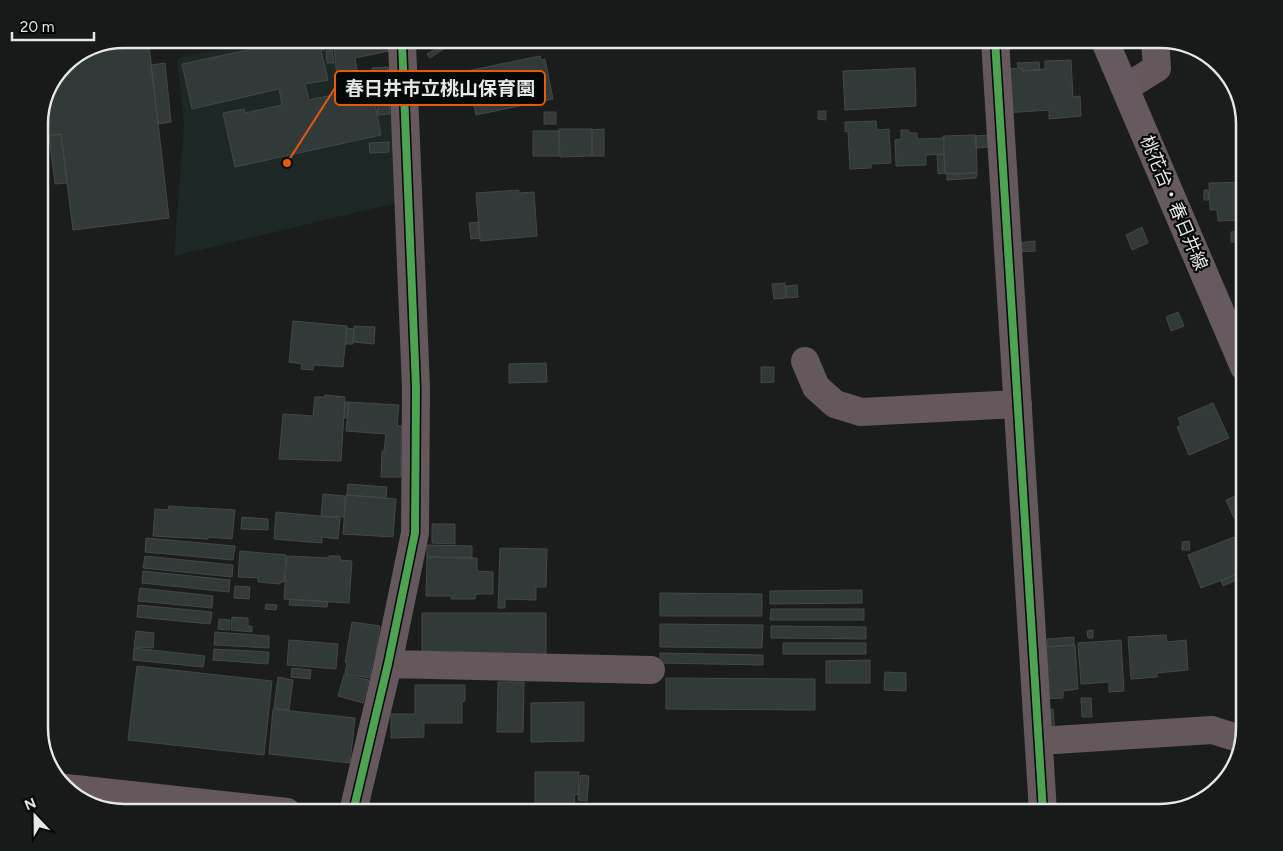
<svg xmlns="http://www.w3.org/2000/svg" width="1283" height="851" font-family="Figtree,'Noto Sans JP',sans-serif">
	<rect width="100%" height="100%" fill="#1a1d1c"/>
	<path fill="#1c2726" d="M244 44H334L336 81 390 74 396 203 174 256 184 124 177 58Z"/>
	<path fill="#323a39" stroke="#454747" d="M388 43 389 51 355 58 358 76 337 80 334 44Z
		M276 44H323L324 50H321L328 80 305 84 309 100 351 91 353 98 373 94 381 135 235 167 223 113 244 109 245 113 282 105 279 89 192 109 182 64Z
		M91 45H126L83 50Z
		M126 45H149L169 218 73 230 61 134 39 137V118L64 63 83 50Z
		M443 45 445 48 430 58 427 54Z
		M332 50 334 63H327L326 51Z
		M540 56 541 60 545 59 553 99 476 115 467 71Z
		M1071 60 1073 97 1080 96 1081 116 1049 119V110L1004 113 1006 69 1022 68V71L1045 69V61Z
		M1039 62 1040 70 1022 71V68H1018L1017 63Z
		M165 63 171 122 158 124 151 65Z
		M388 67 389 74 373 75 372 68Z
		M915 68 916 106 845 110 843 71Z
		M389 96 390 114 378 115 377 97Z
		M818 111H826V120L818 119Z
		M544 112H556V124H544Z
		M876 121 877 130 889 129 891 163 871 164V168L850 169 848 131 845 132V122Z
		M559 129H592V156L560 157Z
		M604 129V156H592V130Z
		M901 130H909V133H917V139L944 138V154L926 155V165L896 166 895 140 901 139Z
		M533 131H559V156H533Z
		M61 134 67 183 55 184 49 136Z
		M976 135 977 173 945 174 943 136Z
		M989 135V147L976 148 975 136Z
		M389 142V152L370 153 369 143Z
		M937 154H944L945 173 938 174Z
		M977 173 976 178 947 180V174Z
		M1244 182V220L1218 221 1217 210H1210L1209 183Z
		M519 190V193L534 192 537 236 480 241 476 193Z
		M1204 190H1208L1209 200H1204Z
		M478 222 480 238 471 239 469 223Z
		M1142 227 1148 243 1132 250 1126 235Z
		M1244 231V242H1231V232Z
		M1035 241V251L1017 252V243Z
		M785 283 786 298 774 299 772 284Z
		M797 285 798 297 787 298 786 286Z
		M1178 312 1184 326 1171 331 1166 317Z
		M293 321 347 326 343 367 314 365 313 370 301 369 302 364 289 362Z
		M354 326 375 327 374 344 353 342Z
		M347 328 354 329 353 344H346Z
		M546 363 547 382 509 383V364Z
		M761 367H774V382L761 383Z
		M39 382H48L47 398 39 397Z
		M325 395 345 397 341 461 279 459 283 414 313 416 315 397H325Z
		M345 402H349L347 418H344Z
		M349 402 399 405 397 426H404V435H401V477H381L382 451H384L386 434 346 431Z
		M1213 403 1229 438 1189 455 1177 427 1181 425 1178 418Z
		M348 484 387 487 386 498 347 495Z
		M1244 492V514L1234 518 1226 500Z
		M323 494 345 496 344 517 321 516Z
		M346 495 396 499 393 537 343 534Z
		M169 506 235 510 232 539 208 537V539L153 536 155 509 168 510Z
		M276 512 340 518 338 539 322 537V543L274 539Z
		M242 517 268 519V530L241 529Z
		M432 524H455V544L432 543Z
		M1234 537 1239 548 1244 546V569L1239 571 1240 573 1201 588 1188 555Z
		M1242 537 1244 546 1239 548 1235 539Z
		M146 538 235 546 233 560 145 552Z
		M1189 541 1190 550H1182V542Z
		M427 545 472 546V558L427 557Z
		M500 548 547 549 546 587H536V600L505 599V608H498Z
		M240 551 286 555 284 582H280V584L258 582V578L238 577Z
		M145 556 233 565 232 577 143 568Z
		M287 556 329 558V556H340V560L352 561 349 603 284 599Z
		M427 557 477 558V571L493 572V594H476L475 599H451V596H426Z
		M143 571 230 580 229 592 142 583Z
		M1239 573 1241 578 1223 586 1221 581Z
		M235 586 250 587 249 599 234 598Z
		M140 588 213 596 212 608 138 601Z
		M862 590V603L770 604V591Z
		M660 593 762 594V616H660Z
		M290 599 328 602 327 607 289 605Z
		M266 604 277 605 276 610 265 609Z
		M138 605 212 612 210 624 137 617Z
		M771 609H864V620H770Z
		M422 613H546V658H422Z
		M232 617 248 618V626H252V632L231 630Z
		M219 619 230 620 229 630 218 629Z
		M352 622 380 626 374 666 372 665 370 678 345 674 347 662H345Z
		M660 624 763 625 762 648 660 647Z
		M771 626 866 627V639L771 638Z
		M1093 630V638H1088L1087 631Z
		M136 631 154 633 153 648 134 647Z
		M215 632 269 636V648L214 645Z
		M1166 635 1167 642 1186 640 1188 670 1157 673V677L1131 679 1128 637Z
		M1074 637V645L1048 647 1047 639Z
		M289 640 338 644 336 669 287 665Z
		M1121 640 1124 691 1109 692V682L1081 684 1078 643Z
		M783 643H866V654H783Z
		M1075 645 1078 689 1063 691V698L1043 699 1040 647Z
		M134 648 205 656 203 667 133 660Z
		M214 649 269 652 268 664 213 660Z
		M660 653 763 655V665L660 663Z
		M870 660V683H826V661Z
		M137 666 272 681 264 755 128 740Z
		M292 668 311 670 310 679 291 677Z
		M885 672 906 673V691L884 690Z
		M344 675 369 680 363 703 338 696Z
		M278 677 293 680 289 710 274 708Z
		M666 678 815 679V710L666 709Z
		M498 682H524L523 732H497Z
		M415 685H465V701L462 702V723H424V737L391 738V714H415Z
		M1081 698H1091L1092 717H1082Z
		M584 702V741L531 742V703Z
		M273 709 355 718 350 763 269 754Z
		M1053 709 1055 731 1045 732 1043 711Z
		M535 772H579V794L574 795 575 805H562L561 807 547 809V812H537V808H535Z
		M581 775 589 776 587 801 578 800Z
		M508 806H529V812H508Z
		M562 806 602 807V812H562Z"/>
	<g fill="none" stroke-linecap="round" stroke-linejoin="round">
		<path stroke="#64585d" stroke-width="28" d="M995 40 1043 812
			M1125 88 1157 68 1155 39
			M805 361 816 387 835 404 861 412 1018 404
			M388 664 651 670
			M1039 741 1212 730 1241 739
			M66 788 287 812
			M353 812 388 664 415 533 416 388 402 43"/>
		<path stroke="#665a60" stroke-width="28" d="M1104 39 1244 367"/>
		<g stroke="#060707" stroke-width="11">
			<path id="cycleway" d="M995 40 1043 812
				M353 812 388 664 415 533 416 388 402 43"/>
		</g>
		<use href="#cycleway" stroke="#4ca352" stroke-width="8"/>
	</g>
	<g text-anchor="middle" stroke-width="4.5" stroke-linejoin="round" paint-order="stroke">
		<g font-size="18" fill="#e5e8e7" stroke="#060707">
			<text transform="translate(1174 203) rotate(67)" y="6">桃花台・春日井線</text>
		</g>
	</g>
	<path d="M0 0H1283V851H0ZM124 48H1160A76 76 0 0 1 1236 124V728A76 76 0 0 1 1160 804H124A76 76 0 0 1 48 728V124A76 76 0 0 1 124 48Z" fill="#181919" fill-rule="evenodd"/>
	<path fill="none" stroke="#e5e8e7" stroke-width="2.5" d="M124 48H1160A76 76 0 0 1 1236 124V728A76 76 0 0 1 1160 804H124A76 76 0 0 1 48 728V124A76 76 0 0 1 124 48Z"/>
	<path fill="none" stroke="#e8590c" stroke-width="2" d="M287 163L335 88"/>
	<circle fill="#e8590c" stroke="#060707" stroke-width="2" cx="287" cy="163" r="5"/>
	<rect fill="#060707" stroke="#e8590c" stroke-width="2" x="335" y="71" width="210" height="34" rx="5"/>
	<g font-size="19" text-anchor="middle" font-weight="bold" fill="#e5e8e7">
		<text x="440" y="95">春日井市立桃山保育園</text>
	</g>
	<g transform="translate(35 816) rotate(338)" stroke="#060707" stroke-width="4" paint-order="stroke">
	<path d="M0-4L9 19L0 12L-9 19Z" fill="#e5e8e7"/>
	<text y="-8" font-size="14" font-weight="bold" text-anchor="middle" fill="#e5e8e7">N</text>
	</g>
	<path d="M12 32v8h82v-8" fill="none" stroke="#e5e8e7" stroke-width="2.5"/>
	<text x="20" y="32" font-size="15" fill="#e5e8e7" stroke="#060707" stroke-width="4" paint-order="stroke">20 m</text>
</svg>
